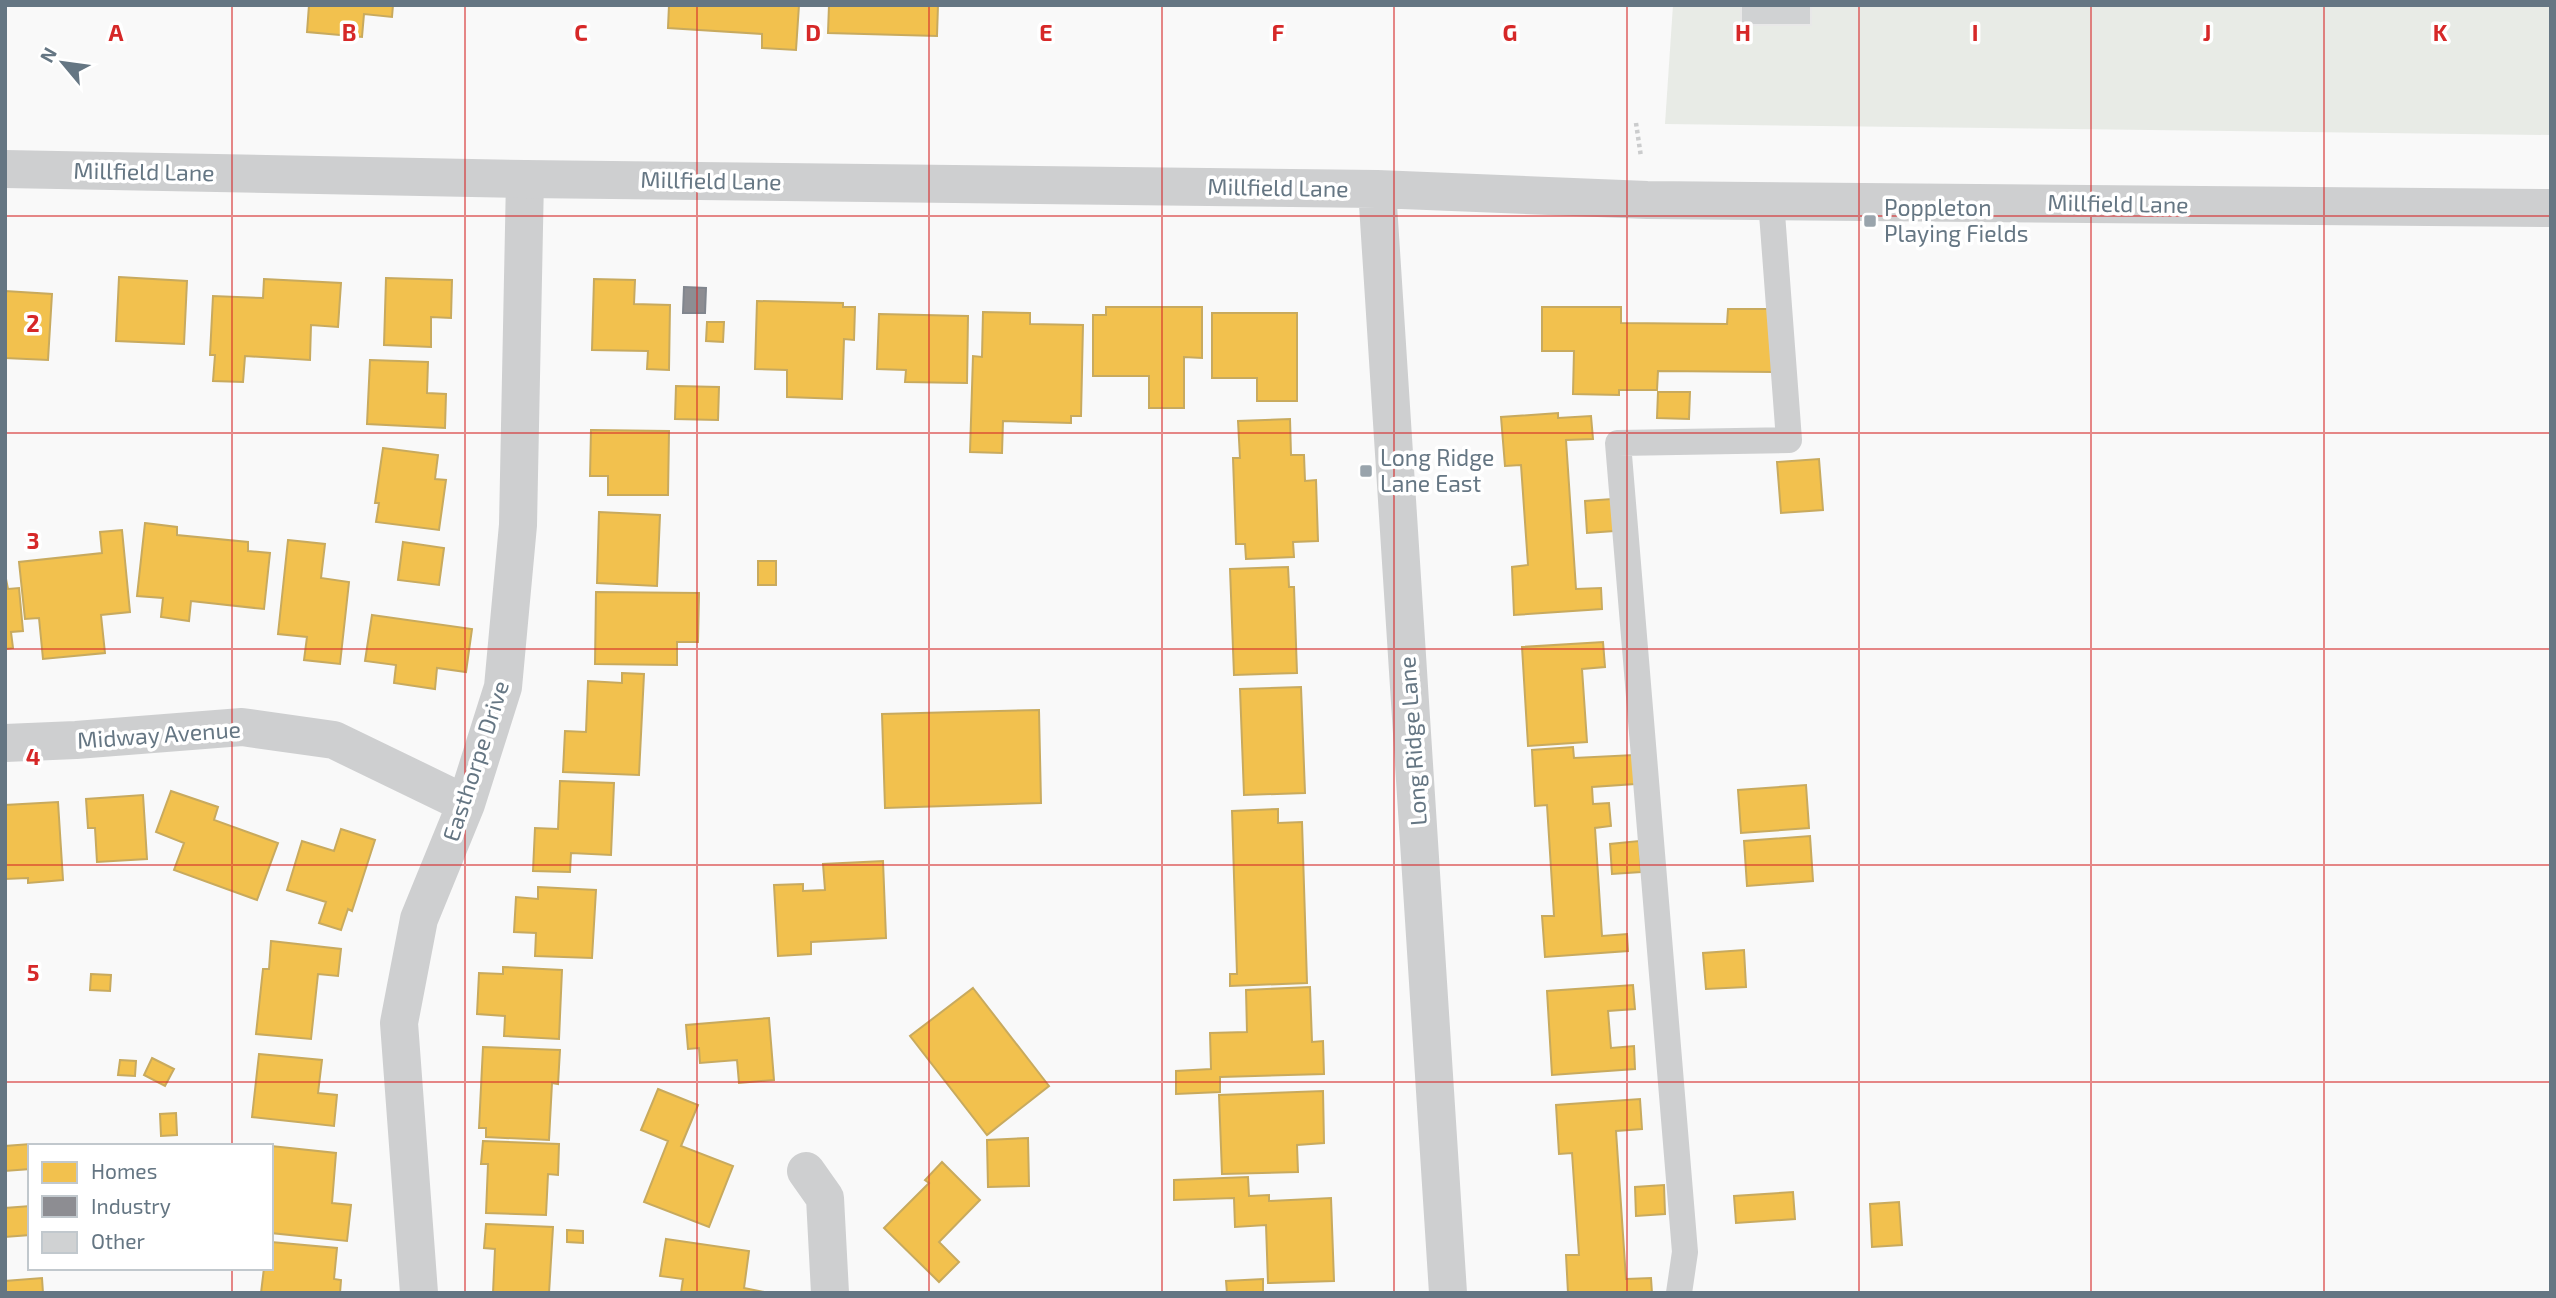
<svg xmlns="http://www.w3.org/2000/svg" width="2556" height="1298" font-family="'Exo 2',sans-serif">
	<rect width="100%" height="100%" fill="#f9f9f9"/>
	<path fill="#e8ebe6" d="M1673 5H2551V135L1665 124Z"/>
	<path fill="#f2c14e" stroke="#c8aa5e" stroke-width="2" d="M309 5H393L392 17 364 14 362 37 307 32Z
		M669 5H799L796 50 762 48V34L668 28Z
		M829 5H938L937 36 828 33Z
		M119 277 187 281 184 344 116 341Z
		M386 278 452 280 451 318 431 317V347L384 345Z
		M264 279 341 283 338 327 311 325 310 360 245 356 243 382 213 381 215 355H210L213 296 263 298Z
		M594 279 635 280 634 304 670 305 669 370 647 369 648 351 592 350Z
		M5 291 52 294 48 360 5 358Z
		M757 301 843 303V307H855L854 340 844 339 842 399 787 397V370L755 369Z
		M1106 307H1202V358L1184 357V408H1149V376H1093V315H1106Z
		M1542 307H1621V323L1727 324 1728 309H1775L1774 372 1658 371 1657 390H1619V395L1573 394 1574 351H1542Z
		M983 312 1030 313V324L1083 325 1081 416H1071V423L1003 421 1002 453 970 452 973 356 982 357Z
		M1212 313H1297V401H1257V378H1212Z
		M879 314 968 316 967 383 905 382 906 370 877 369Z
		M707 322H724L723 342 706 341Z
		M370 360 428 362 427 393 446 394 445 428 367 424Z
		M676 386 719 387 718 420 675 419Z
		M1658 392H1690L1689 419 1657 418Z
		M1558 413V418L1591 416 1593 439 1566 440 1576 589 1601 588 1602 609 1514 615 1512 567 1528 565 1521 465 1505 466 1501 417Z
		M1290 419 1291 455H1304L1305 481 1316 480 1318 541 1293 542 1294 557 1246 559 1245 544H1236L1233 458H1240L1238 421Z
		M591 430 669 431 668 495H608V476H590Z
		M383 448 438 455 435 479 446 480 439 530 376 522 379 503H375Z
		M1819 459 1823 510 1781 513 1777 462Z
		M1612 499 1614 531 1587 533 1585 501Z
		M599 512 660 515 657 586 597 583Z
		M145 523 177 527V535L248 542V551L270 553 264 609 191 601 189 621 161 617 163 598 137 596Z
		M122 530 130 612 101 615 105 653 43 659 39 618 25 619 19 562 102 553 100 532Z
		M288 540 325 544 321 578 349 582 340 664 304 660 307 637 278 634Z
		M403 542 444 548 439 585 398 580Z
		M758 561H776V585H758Z
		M1288 567 1289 587H1294L1297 673 1234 675 1230 569Z
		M5 574 8 589 19 588 23 631 11 632 13 648 5 649Z
		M596 592 699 593 698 642H677V665L595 664Z
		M372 615 472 629 466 672 437 668 435 689 394 683 396 665 365 661Z
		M1603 642 1605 667 1582 669 1587 742 1528 746 1522 647Z
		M622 673 644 674 639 775 563 772 565 731 586 732 588 681 622 683Z
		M1301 687 1305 793 1244 795 1240 689Z
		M1039 710 1041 803 885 808 882 714Z
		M1573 747 1574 758 1634 755 1635 784 1592 787 1593 804 1609 803 1611 826 1595 828 1602 936 1627 934 1628 951 1545 957 1542 916H1554L1547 805 1535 806 1532 750Z
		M560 781 614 783 611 855 571 853 570 872 533 871 535 828 558 829Z
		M1806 785 1809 828 1741 833 1738 790Z
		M171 791 218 807 214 820 278 843 257 900 174 870 184 843 156 832Z
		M143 795 147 859 97 862 95 828H88L86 799Z
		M58 802 63 880 28 883V878L5 879V805Z
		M1278 809V823L1302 822 1307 983 1230 986V974H1237L1232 811Z
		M341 829 375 840 352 911 348 909 341 930 319 923 326 902 287 890 302 841 334 851Z
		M1810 836 1813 881 1747 886 1744 841Z
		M1639 841 1641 872 1612 874 1610 844Z
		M883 861 886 938 811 942V954L778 956 774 885 803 884V891L825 890 823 864Z
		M538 887 596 890 592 958 535 956 536 933 514 932 516 897 538 899Z
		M271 941 341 949 338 976 318 974 311 1039 256 1034 263 969H269Z
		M1744 950 1746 987 1706 989 1703 953Z
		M503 967 562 970 559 1039 504 1036 505 1016 477 1014 479 973 503 974Z
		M91 974 111 975 110 991 90 990Z
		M1633 985 1635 1009 1608 1011 1611 1048 1634 1046 1635 1069 1552 1075 1547 991Z
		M1310 987 1312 1042 1323 1041 1324 1074 1220 1077V1092L1176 1094V1071L1211 1069 1210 1033 1247 1032 1246 990Z
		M973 988 1049 1086 987 1135 910 1036Z
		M769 1018 774 1080 739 1083 737 1060 700 1063 699 1048 688 1049 686 1025Z
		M483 1047 560 1050 558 1084 552 1083 549 1140 486 1137V1128H479Z
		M259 1054 322 1060 318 1093 337 1095 334 1126 252 1117Z
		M152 1058 174 1069 165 1086 144 1075Z
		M120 1060 136 1061 135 1076 118 1075Z
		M658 1089 698 1105 681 1146 733 1166 709 1227 644 1202 668 1141 641 1130Z
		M1323 1091 1324 1143 1297 1145 1298 1172 1222 1174 1219 1095Z
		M1640 1099 1642 1129 1616 1131 1626 1279 1651 1278 1652 1293H1568L1566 1255H1579L1572 1153 1559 1154 1556 1105Z
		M176 1113 177 1135 161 1136 160 1114Z
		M1028 1138 1029 1186 988 1187 987 1140Z
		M483 1141 559 1144 558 1175 548 1174 546 1215 486 1213 488 1164H481Z
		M30 1144V1169L5 1171V1146Z
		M271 1146 336 1153 332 1203 351 1205 347 1241 271 1233Z
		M942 1162 980 1200 939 1242 959 1262 939 1282 884 1228 929 1183 925 1180Z
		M1248 1177 1249 1196 1269 1195V1201L1331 1198 1334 1281 1268 1283 1266 1225 1235 1227 1234 1198 1174 1200V1180Z
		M1664 1185 1665 1214 1636 1216 1635 1187Z
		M1793 1192 1795 1219 1736 1223 1734 1196Z
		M1899 1202 1902 1245 1872 1247 1870 1204Z
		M30 1206V1235L5 1237V1208Z
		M486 1224 553 1227 549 1293H493L495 1249 484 1248Z
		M567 1230 583 1231V1243L567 1242Z
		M666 1239 749 1251 744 1288 769 1293H681L683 1279 660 1276Z
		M271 1242 337 1248 334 1279 341 1280 340 1293H261L264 1268H271Z
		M42 1278 43 1293H5V1281Z
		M1263 1279V1293H1227L1226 1281Z"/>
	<path fill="#8d8d92" stroke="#81868e" stroke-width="2" d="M684 287 706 288 705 313H683Z"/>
	<path fill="#d0d2d3" stroke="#e8e8e8" stroke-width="2" d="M1741 5H1811V25H1741Z"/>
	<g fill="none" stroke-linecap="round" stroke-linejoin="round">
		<path stroke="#cbcccd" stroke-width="4.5" stroke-dasharray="3.5 3.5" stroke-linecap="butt" d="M1636 123 1641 157"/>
		<path stroke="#cecfd0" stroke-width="26" d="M1679 1293 1685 1252 1618 443 1789 440 1771 200"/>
		<path stroke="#cecfd0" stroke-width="38" d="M5 743 76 740 242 727 334 740 466 804
			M806 1171 825 1198 830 1293
			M419 1293 399 1023 419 919 466 804 503 687 518 525 525 179"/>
		<path stroke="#cecfd0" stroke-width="38" d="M5 169 525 179 1377 189 1647 200 2551 208
			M1377 189 1448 1293"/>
	</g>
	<path fill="none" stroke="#d62828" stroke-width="2" stroke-opacity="0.55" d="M232 5V1146M465 5V1293M697 5V1293M929 5V1293M1162 5V1293M1394 5V1293M1627 5V1293M1859 5V1293M2091 5V1293M2324 5V1293M5 216H2551M5 433H2551M5 649H2551M5 865H2551M5 1082H2551M232 1268V1293"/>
	<g fill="#99a4ac" stroke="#fff" stroke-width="2.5">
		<rect x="1863" y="214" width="14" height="14" rx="3.5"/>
		<rect x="1359" y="464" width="14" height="14" rx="3.5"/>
	</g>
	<g text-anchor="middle" stroke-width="7" stroke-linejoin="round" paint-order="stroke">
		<g font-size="23" fill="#657683" stroke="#fff">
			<text transform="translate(144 172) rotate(1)" y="8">Millfield Lane</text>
			<text transform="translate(711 181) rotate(1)" y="8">Millfield Lane</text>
			<text transform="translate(1278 188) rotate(1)" y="8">Millfield Lane</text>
			<text transform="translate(2118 204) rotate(1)" y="8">Millfield Lane</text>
			<text transform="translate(159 735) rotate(-4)" y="8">Midway Avenue</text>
			<text transform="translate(1413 741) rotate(-94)" y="8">Long Ridge Lane</text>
			<text transform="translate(476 761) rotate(-72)" y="8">Easthorpe Drive</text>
		</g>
		<g font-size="23" fill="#657683" stroke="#fff" text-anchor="start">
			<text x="1884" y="216">Poppleton<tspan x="1884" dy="26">Playing Fields</tspan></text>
			<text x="1380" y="466">Long Ridge<tspan x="1380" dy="26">Lane East</tspan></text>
		</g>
	</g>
	<g font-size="23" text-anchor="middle" font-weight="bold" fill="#d62828" stroke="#fff" stroke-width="7" stroke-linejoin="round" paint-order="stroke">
		<text x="116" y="41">A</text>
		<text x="349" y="41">B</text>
		<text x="581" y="41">C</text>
		<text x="813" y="41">D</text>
		<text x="1046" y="41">E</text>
		<text x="1278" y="41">F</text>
		<text x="1510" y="41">G</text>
		<text x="1743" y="41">H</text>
		<text x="1975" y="41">I</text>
		<text x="2207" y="41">J</text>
		<text x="2440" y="41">K</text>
		<text x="33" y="332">2</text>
		<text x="33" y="549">3</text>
		<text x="33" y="765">4</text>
		<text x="33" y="981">5</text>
	</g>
	<rect width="2556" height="1298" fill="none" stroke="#657683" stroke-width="14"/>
	<rect x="28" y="1144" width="245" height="126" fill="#ffffff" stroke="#c1c8cd" stroke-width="2"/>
	<rect x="42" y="1162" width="35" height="21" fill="#f2c14e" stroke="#c1c8cd" stroke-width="2"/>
	<text x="91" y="1179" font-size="21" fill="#657683">Homes</text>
	<rect x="42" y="1196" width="35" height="21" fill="#8d8d92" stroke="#c1c8cd" stroke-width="2"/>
	<text x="91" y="1214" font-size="21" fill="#657683">Industry</text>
	<rect x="42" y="1232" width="35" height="21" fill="#d0d2d3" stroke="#c1c8cd" stroke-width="2"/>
	<text x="91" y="1249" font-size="21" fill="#657683">Other</text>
	<g transform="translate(63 63) rotate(299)" stroke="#ffffff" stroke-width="5" paint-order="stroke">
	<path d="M0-5L12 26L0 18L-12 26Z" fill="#657683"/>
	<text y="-10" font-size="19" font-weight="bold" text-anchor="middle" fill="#657683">N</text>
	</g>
</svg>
